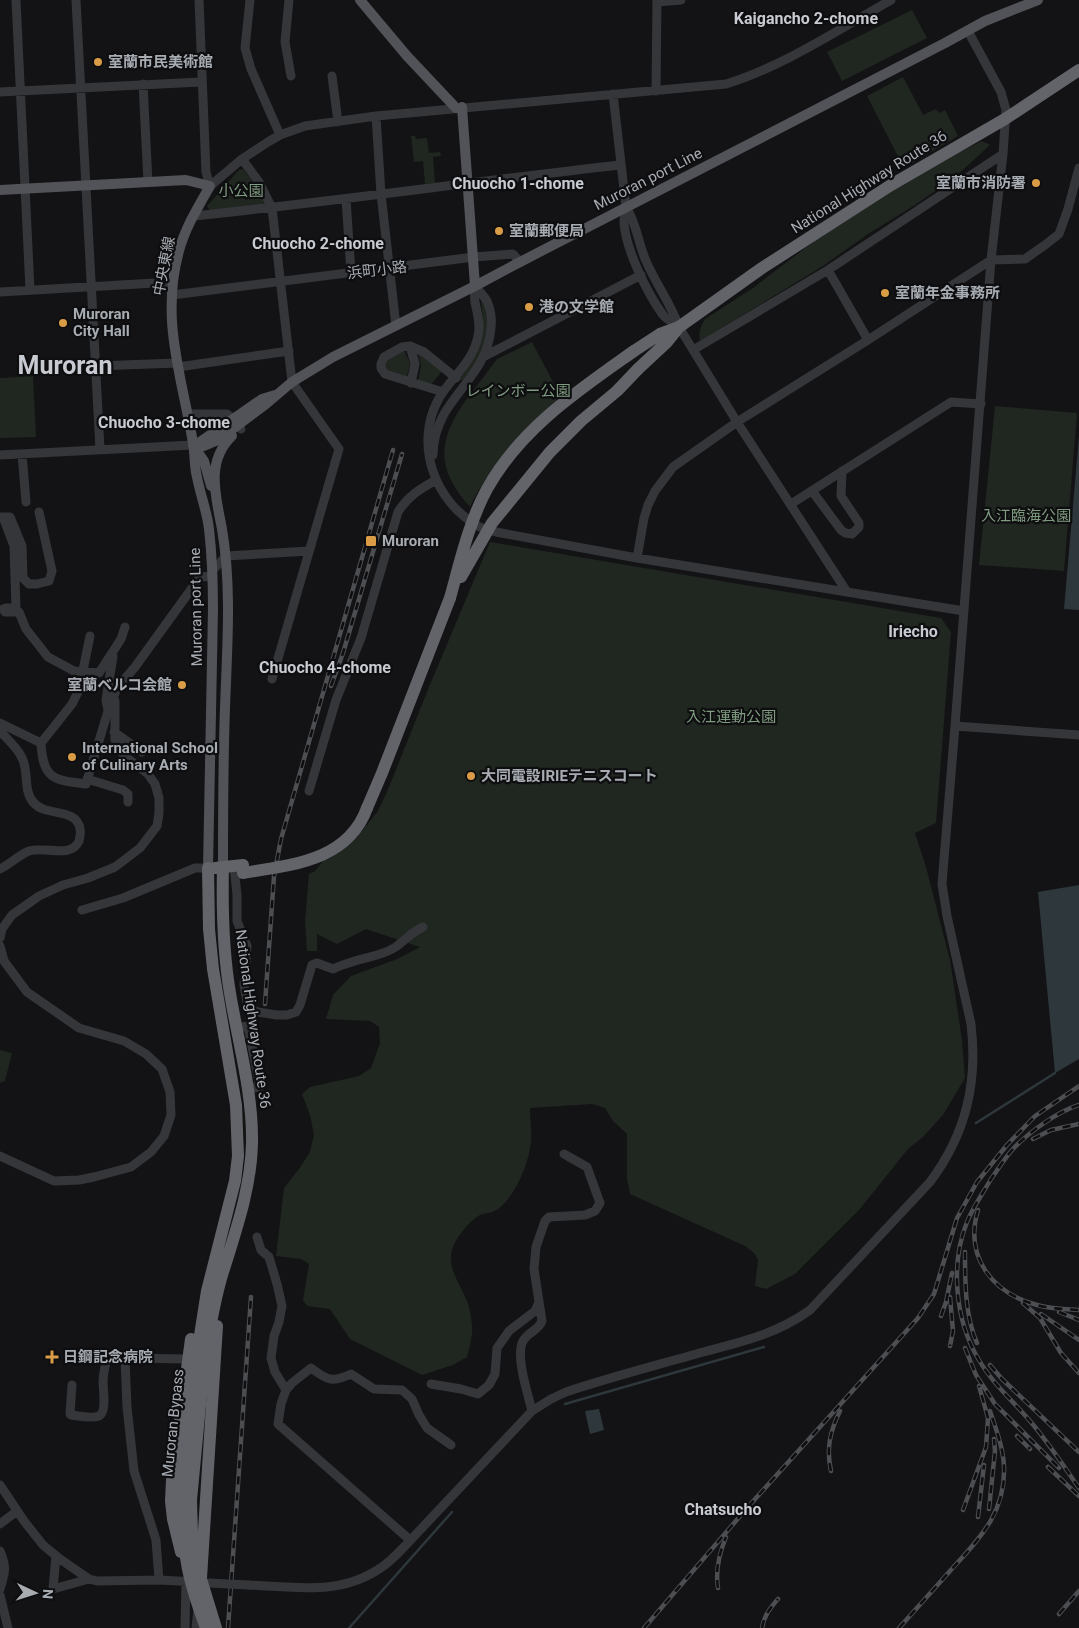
<svg xmlns="http://www.w3.org/2000/svg" width="1079" height="1628" font-family="Roboto,'Noto Sans JP',sans-serif">
	<rect width="100%" height="100%" fill="#131315"/>
	<path fill="#202620" d="M912 10 927 38 842 81 827 52Z
		M903 77 923 115 936 109 939 113 945 110 958 136 904 168 867 96Z
		M411 136H415L416 139 427 138 429 153 440 152 441 156 433 157 435 183 425 184 423 161 414 162Z
		M982 141 990 145 955 177 915 205 868 234 823 266 700 341C698 334 701 325 705 319L753 288 813 242 925 169Z
		M243 169 261 192 266 204 210 210 207 206 239 170Z
		M481 301H483C485 307 488 314 488 320 489 342 477 364 463 380H460L459 377 483 334V320Z
		M532 342 561 397C528 431 490 464 470 507 434 467 438 439 468 397L472 396 470 395 497 359Z
		M402 350 405 352 410 364 407 377 390 374 385 367V361Z
		M419 353 442 371 430 386 418 382 421 365 418 354Z
		M33 376 36 437 0 438V378Z
		M995 406 1077 413 1064 571 979 565Z
		M490 542 941 618 951 632 936 823 915 833 926 867 950 960 962 1040 965 1078 943 1115 923 1137 908 1149 859 1210 795 1274 766 1289 755 1286 758 1260 754 1253 745 1246 630 1194 627 1179V1134L613 1121 605 1108 592 1104 530 1108C530 1119 532 1131 531 1142 529 1163 515 1197 498 1209 493 1213 485 1213 480 1215 471 1219 456 1238 453 1247 444 1271 467 1290 470 1312 474 1330 472 1339 467 1357L453 1365 422 1375 350 1339 330 1309 307 1306 303 1300 309 1264 301 1259 276 1256 284 1188 299 1169 310 1152 314 1135 310 1115 302 1094 310 1087 359 1076 371 1068 380 1043 379 1027 370 1021 326 1019 333 995 351 976 397 959 420 947 366 929 337 944 317 934V951H307L305 922 309 874 315 871 324 860 354 841 378 811 389 787 429 687Z
		M0 1050 12 1053 5 1081 0 1083Z"/>
	<path fill="#2e373c" d="M1079 436V610L1064 609Z
		M1079 885V1059L1055 1073 1038 892Z
		M599 1409 604 1430 590 1434 585 1411Z"/>
	<g fill="none" stroke-linecap="round" stroke-linejoin="round">
		<path stroke="#2e373c" stroke-width="2.5" d="M976 1123 1055 1073
			M565 1404 764 1347
			M349 1628 452 1512"/>
		<path stroke="#353639" stroke-width="9" d="M16 0 30 290
			M76 0 100 449
			M199 0 206 172 210 186 242 159 268 142 280 135 305 126 376 116 726 84C784 66 838 30 891 0
			M250 0 245 48 251 69 280 135
			M289 0 285 42 291 76
			M657 2 681 0
			M968 31 1001 92 1006 110 1003 154 991 260 955 726 1079 735
			M332 76 338 122
			M143 84 148 182
			M656 91 657 0
			M0 92 201 82
			M613 94 626 207C625 212 624 218 624 223 626 250 647 293 663 315 667 320 674 323 679 326
			M376 116 381 194 396 326
			M242 159 259 182 272 208 292 382 339 449 272 679
			M346 199 351 273
			M626 207C637 224 638 243 646 261 656 284 671 304 679 327L737 422 847 592
			M194 216C336 201 478 181 620 165
			M828 270 868 340
			M475 286C475 291 474 297 475 302 477 313 481 324 478 336 473 363 450 378 438 400 414 445 435 502 478 526 483 529 490 530 496 532L637 558 964 611
			M0 292 172 282
			M172 295 474 257 513 254 520 262
			M410 346 415 364 411 383
			M693 350 828 270 1003 154
			M485 356 641 275
			M96 366 177 363
			M178 367 289 351
			M443 392 385 374 381 368V364L384 357 402 347 410 346 424 352 456 378
			M187 414H227L233 419 241 429
			M22 454 26 502
			M0 455 193 445
			M433 455C433 441 437 427 444 414 462 384 488 365 491 328 492 319 491 310 487 301 484 296 479 291 475 286
			M812 491 841 530 845 533 852 534 859 527V523L841 496 842 471
			M791 504 951 402 981 404
			M0 517H10L22 546 23 578 29 584H37L49 581 52 571 39 512
			M3 517 14 546 16 608H6
			M637 558 644 518 648 505 655 491 673 467 737 422 868 340 991 260 1025 259 1045 245 1059 234 1068 209 1079 168
			M213 570 226 556 309 551
			M3 609 5 612H19L26 629 48 657 74 671 99 673 121 639 125 627
			M108 710 106 700 113 656
			M0 723 41 743C43 779 53 780 86 784L108 711 117 688 135 667 200 577 213 576
			M0 731C7 739 18 748 22 758 29 771 23 790 33 802 43 814 60 810 72 817 76 819 80 825 80 829 81 833 80 837 79 841 71 859 45 846 29 851 19 855 10 864 0 869
			M114 732 142 752
			M41 743 72 704 79 690 90 636
			M87 779 123 790 128 794V802
			M309 791 336 700 361 638 398 512C408 496 420 489 436 480
			M234 866 237 895V921L247 946 244 985 247 1002 252 1009 258 1012 277 1015H287L296 1012 300 1005 312 965 317 963 333 969C339 966 345 964 352 962 366 957 381 956 394 948 405 941 411 932 423 927
			M82 910 123 898 195 868H208
			M0 938 2 929 12 915 39 896 63 885 88 878 115 867 140 848 157 826 159 813V798L155 784 148 774 123 755 115 740V701
			M0 946 4 961 27 992 79 1028 124 1041 146 1054 162 1069 170 1092 171 1115 164 1136 151 1152 131 1167 94 1177 79 1180 54 1181 0 1156
			M236 1028 248 1026 260 1087 247 1089
			M257 1237 261 1250 269 1257 277 1284 282 1306 279 1322 274 1336 271 1358 275 1372 286 1390 281 1404 278 1424 410 1540
			M125 1358 127 1407 134 1471 156 1540 159 1580
			M431 1384 461 1389 478 1394 489 1385 495 1374 497 1348 509 1331 535 1311 539 1302
			M72 1385 70 1414 71 1415C79 1416 91 1419 99 1416 107 1412 103 1389 103 1382 103 1373 106 1364 107 1355L125 1358 187 1359
			M286 1390 292 1383 311 1368C327 1380 332 1383 351 1374L374 1389 402 1390 412 1399 419 1415 427 1428 451 1445
			M532 1411C528 1394 515 1356 523 1341 528 1332 539 1330 542 1321L534 1269 536 1247 545 1221 549 1217 585 1215 595 1211 600 1203 587 1167 564 1154
			M0 1485 24 1521 43 1545 60 1559 89 1579 97 1581 159 1580 196 1582
			M0 1524 17 1511
			M0 1551C7 1567 5 1573 0 1589
			M56 1556 53 1589 89 1579
			M249 1585C296 1587 341 1596 382 1567 391 1561 398 1553 405 1546L532 1411 551 1399 566 1392C611 1377 658 1365 703 1352 741 1342 777 1334 810 1310L930 1182C966 1134 978 1083 971 1024L947 916 942 884 955 726
			M0 1595 8 1628
			M185 1628 186 1582
			M196 1628 198 1609"/>
		<path stroke="#515358" stroke-width="10" d="M360 0 407 56 456 108
			M462 107 475 286
			M0 190 186 180 210 186C198 207 185 228 179 251 160 319 182 377 193 443 195 454 194 466 197 477 200 494 207 511 209 529 212 555 213 582 213 609L208 868
			M197 444 262 399 275 395
			M193 445 204 446 218 440 266 404 292 382 333 357 475 286 520 262 945 43 985 21 1038 0
			M193 445 204 461 211 486
			M223 868C223 814 223 761 225 708 227 648 232 588 222 529 216 496 205 462 232 436"/>
		<path stroke="#62646a" stroke-width="12" d="M634 351 660 334 679 327 762 268 891 185 1005 119 1079 70
			M638 369 667 342 679 327
			M367 808 382 773 450 598
			M215 868 243 865
			M208 1339C212 1317 216 1294 223 1272 236 1230 251 1188 252 1143 253 1093 238 1042 230 993 223 951 222 909 223 868
			M185 1450 195 1367 207 1291 235 1181 238 1156 236 1105 213 969 209 929 208 868
			M181 1552 173 1519 171 1501 172 1480 191 1339
			M201 1578 217 1326"/>
		<g stroke="#4c4e52" stroke-width="4.5">
			<path id="rail" d="M331 686 343 653 402 454
				M265 1004 274 876 281 839 393 450
				M1079 1105C1057 1112 1029 1132 1013 1149 1005 1158 998 1169 991 1179 983 1193 973 1207 967 1222 950 1264 955 1321 979 1360 992 1383 1013 1401 1030 1421 1048 1442 1063 1465 1079 1488
				M1033 1139 1051 1130 1079 1124
				M978 1210C964 1257 992 1293 1037 1305 1051 1309 1065 1309 1079 1310
				M965 1252C965 1282 965 1316 977 1343
				M950 1297 953 1331 950 1346
				M1023 1303 1040 1318 1061 1353 1079 1373
				M1059 1312 1079 1320
				M1041 1314 1079 1340
				M941 1316 946 1302 952 1273
				M965 1348 976 1375 995 1404 1059 1468
				M990 1365 1002 1379 1079 1452
				M1017 1436 1030 1449
				M1048 1467 1079 1496
				M831 1471C826 1449 830 1431 840 1411
				M989 1509 995 1451 994 1439
				M963 1510 986 1447 988 1418 979 1386
				M978 1517 984 1465
				M718 1588C715 1570 719 1554 726 1537
				M1059 1614 1079 1591
				M228 1628 251 1297
				M644 1628 747 1508 918 1318 934 1294 957 1218 977 1182 1007 1145 1035 1116 1079 1086
				M762 1628C764 1616 770 1608 778 1599
				M899 1628C916 1609 933 1590 950 1571 979 1539 1006 1513 1004 1466 1003 1447 996 1429 990 1411"/>
		</g>
		<use href="#rail" stroke="#0e0e10" stroke-width="2.5" stroke-dasharray="8" stroke-linecap="butt"/>
		<path stroke="#353639" stroke-width="9" d="M209 1583 249 1585"/>
		<path stroke="#62646a" stroke-width="12" d="M461 577 492 523 550 452 581 421 617 391 638 369
			M450 598C460 562 469 522 487 489 521 428 579 390 634 351
			M243 873C291 865 348 861 367 808
			M208 1339 201 1395 191 1500 192 1534 197 1566 216 1628
			M185 1450C181 1490 180 1529 188 1569 192 1589 199 1609 206 1628"/>
	</g>
	<g fill="#da9d46" stroke="#0e0e10" stroke-width="2">
		<circle cx="98" cy="62" r="5"/>
		<circle cx="1036" cy="183" r="5"/>
		<circle cx="499" cy="231" r="5"/>
		<circle cx="885" cy="293" r="5"/>
		<circle cx="529" cy="307" r="5"/>
		<circle cx="63" cy="323" r="5"/>
		<rect x="365" y="535" width="12" height="12" rx="2.5"/>
		<circle cx="182" cy="685" r="5"/>
		<circle cx="72" cy="757" r="5"/>
		<circle cx="471" cy="776" r="5"/>
		<path d="M49.5 1349.5h5v5h5v5h-5v5h-5v-5h-5v-5h5z"/>
	</g>
	<g text-anchor="middle" stroke-width="4.5" stroke-linejoin="round" paint-order="stroke">
		<g font-size="15" font-weight="bold" fill="#a7acb3" stroke="#0e0e10" text-anchor="start">
			<text x="108" y="67">室蘭市民美術館</text>
			<text x="1026" y="188" text-anchor="end">室蘭市消防署</text>
			<text x="509" y="236">室蘭郵便局</text>
			<text x="895" y="298">室蘭年金事務所</text>
			<text x="539" y="312">港の文学館</text>
			<text x="73" y="319">Muroran<tspan x="73" dy="17">City Hall</tspan></text>
			<text x="382" y="546">Muroran</text>
			<text x="172" y="690" text-anchor="end">室蘭ベルコ会館</text>
			<text x="82" y="753">International School<tspan x="82" dy="17">of Culinary Arts</tspan></text>
			<text x="481" y="781">大同電設IRIEテニスコート</text>
			<text x="63" y="1362">日鋼記念病院</text>
		</g>
		<g font-size="15" fill="#a7acb3" stroke="#0e0e10">
			<text transform="translate(648 179) rotate(-27)" y="5">Muroran port Line</text>
			<text transform="translate(869 182) rotate(-32)" y="5">National Highway Route 36</text>
			<text transform="translate(164 266) rotate(-79)" y="5">中央東線</text>
			<text transform="translate(377 270) rotate(-7)" y="5">浜町小路</text>
			<text transform="translate(196 607) rotate(-91)" y="5">Muroran port Line</text>
			<text transform="translate(253 1019) rotate(82)" y="5">National Highway Route 36</text>
			<text transform="translate(173 1423) rotate(-84)" y="5">Muroran Bypass</text>
		</g>
		<g font-size="15" fill="#809c80" stroke="#0e0e10">
			<text x="241" y="196">小公園</text>
			<text x="518" y="396">レインボー公園</text>
			<text x="1026" y="521">入江臨海公園</text>
			<text x="731" y="722">入江運動公園</text>
		</g>
		<g font-size="16" font-weight="bold" fill="#c7cad0" stroke="#0e0e10">
			<text x="806" y="24">Kaigancho 2-chome</text>
			<text x="518" y="189">Chuocho 1-chome</text>
			<text x="318" y="249">Chuocho 2-chome</text>
			<text x="164" y="428">Chuocho 3-chome</text>
			<text x="913" y="637">Iriecho</text>
			<text x="325" y="673">Chuocho 4-chome</text>
			<text x="723" y="1515">Chatsucho</text>
		</g>
		<g font-size="25" font-weight="bold" fill="#c7cad0" stroke="#0e0e10">
			<text x="65" y="374">Muroran</text>
		</g>
	</g>
	<g transform="translate(35 1593) rotate(94)" stroke="#0e0e10" stroke-width="4" paint-order="stroke">
	<path d="M0-4L9 19L0 12L-9 19Z" fill="#a7acb3"/>
	<text y="-8" font-size="14" font-weight="bold" text-anchor="middle" fill="#a7acb3">N</text>
	</g>
</svg>
